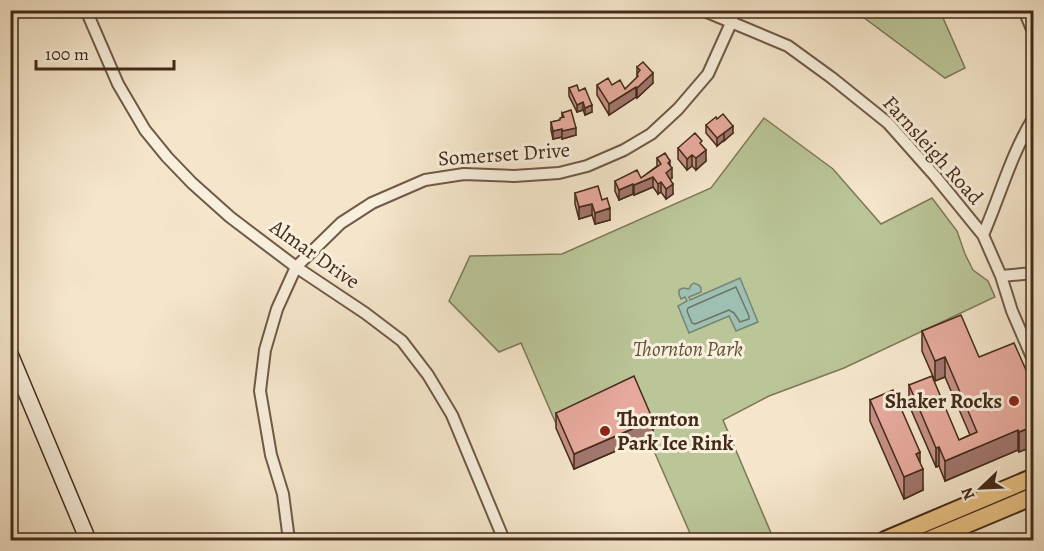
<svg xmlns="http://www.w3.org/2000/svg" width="1044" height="551" font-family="Alegreya,serif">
	<rect width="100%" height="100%" fill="#f5e6cb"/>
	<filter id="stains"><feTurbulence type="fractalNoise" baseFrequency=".00333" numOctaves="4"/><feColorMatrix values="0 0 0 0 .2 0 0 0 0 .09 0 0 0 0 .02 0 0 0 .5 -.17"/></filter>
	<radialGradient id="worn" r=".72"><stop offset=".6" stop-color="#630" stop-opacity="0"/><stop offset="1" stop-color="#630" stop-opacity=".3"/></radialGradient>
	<path fill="#bac598" stroke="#7e7858" stroke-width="1.5" d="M855 11H940L965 68 945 78Z
		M764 118 833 169 881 224 932 198 957 231 965 254 973 270 988 281 995 297 844 368 769 396 723 420 774 540H693L654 451 651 436 574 465 521 343 499 352 449 301 470 256 562 254 711 188Z"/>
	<path fill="#9dc0b2" stroke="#798475" stroke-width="1.5" d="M740 278 758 322 736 331 729 316 689 333 678 306 687 301 685 297 681 299 679 294V290L683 288 689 289 691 285 694 283 699 285 701 288V292L689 297 690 300Z"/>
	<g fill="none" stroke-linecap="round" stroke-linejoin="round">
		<path stroke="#707566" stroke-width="1.5" d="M736 287 749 316V319L740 322 734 313 729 310 695 324 692 323 687 311 688 308Z"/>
		<g stroke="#705946" stroke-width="14">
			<path id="street" d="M86 10 118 84 145 130 167 157 192 183 230 217 296 267 365 313 402 341 428 375 452 415 504 540
				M702 10 788 46 832 78 888 123 935 176 983 235 1001 276 1012 311 1034 362
				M1024 10 1034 34
				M983 235C1000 196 1011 154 1034 117
				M1001 276 1034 273
				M289 540 283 494 271 455 260 391 265 350 277 309 296 267 341 223 372 203 425 180 464 174 514 176 559 173 587 166 624 150 651 134 678 109 708 74 731 23 734 10"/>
		</g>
		<g stroke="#432a19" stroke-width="18">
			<path id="secondary" d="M10 354 88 540"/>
		</g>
		<g stroke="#432a19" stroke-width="20">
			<path id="primary" d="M885 540 1034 477
				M929 540 1034 496"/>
		</g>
		<use href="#street" stroke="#f8efdd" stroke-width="10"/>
		<use href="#secondary" stroke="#f8efdd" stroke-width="15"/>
		<use href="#primary" stroke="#eac386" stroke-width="16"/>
	</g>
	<path fill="#c69186" stroke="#432a19" stroke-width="1.5" d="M637 67 653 83 637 98 636 97 609 115 597 95V85H612L625 89 637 78Z
		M569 88 579 91 592 112 585 115 583 110 577 112 569 96Z
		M562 113 576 135 562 139V137L553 139 551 130V122L560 120 562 118Z
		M706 125 733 133 717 146 706 133Z
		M702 146 706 161 696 170 692 166 687 170 678 159V148Z
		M657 158 670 166 672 178 670 179 673 194 666 199 661 192 658 194 653 187 634 195 633 194 619 200 615 191V181L641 178 657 166Z
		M575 193 602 200 610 220 595 224 592 215 579 219 575 204Z
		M1032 285H1034V320L1030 311V296L1032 293Z
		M922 331 979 357 1034 388V446L1019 452 1018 450 945 481 939 466 936 467 909 405V385L959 440 970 435 945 377 935 381 922 351Z
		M870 400 920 462 923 490 904 499 870 421Z
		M556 413 653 435 574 469 556 428Z
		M1034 510V540L1028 528V513Z"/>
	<path fill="#a1766d" stroke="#432a19" stroke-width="1.5" d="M653 73V83L637 98V88Z
		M636 87V97L609 115V104Z
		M583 102V110L577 112V105Z
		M592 105V112L585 115V108Z
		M733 126V133L724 141V133Z
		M576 128V135L562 139V131Z
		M562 129V137L553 139V131Z
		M724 132V140L717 146V138Z
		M706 150V161L696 170V158Z
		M692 155V166L687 170V159Z
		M670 161V169L672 168V178L666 183V173L668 163Z
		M653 177V187L634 195V185Z
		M661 182V192L658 194V184Z
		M633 184V194L619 200V190Z
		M673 184V194L666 199V189Z
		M592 204V215L579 219V207Z
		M610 208V220L595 224V213Z
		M945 357V377L935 381V361Z
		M653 420V435L574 469V454Z
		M1034 426V446L1019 452V432Z
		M1018 430V450L945 481V461Z
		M939 447V466L936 467V448Z
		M920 452V470L923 469V490L904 499V477L916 454Z"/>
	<path fill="#e6a99c" stroke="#432a19" stroke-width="1.5" d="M643 62 653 73 637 88 636 87 609 104 597 85 608 78 612 85 620 80 625 89 638 76 637 74 640 70 637 67Z
		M577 85 579 91 585 88 592 105 585 108 583 102 577 105 569 88Z
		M571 110 576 128 562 131V129L553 131 551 122 560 120V118L564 117 562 113Z
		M723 114 733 126 717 138 706 125 716 117 717 119Z
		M695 133 702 141 700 143 706 150 696 158 692 155 687 159 678 148Z
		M665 153 670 161 668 163 672 168 666 173 673 184 666 189 661 182 658 184 653 177 634 185 633 184 619 190 615 181 637 170 641 178 661 164 657 158Z
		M598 186 602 200 607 198 610 208 595 213 592 204 579 207 575 193Z
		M1034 292V305L1030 296Z
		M961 315 979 357 1014 343 1034 388V426L1019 432 1018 430 945 461 939 447 936 448 909 385 932 376 959 440 977 432 945 357 935 361 922 331Z
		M634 376 653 420 574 454 556 413Z
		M893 390 920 452 916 454 923 469 904 477 870 400Z
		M1034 510V526L1028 513Z"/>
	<g fill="#8f2418" stroke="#f8efdd" stroke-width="2">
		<circle cx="1014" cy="401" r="6"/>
		<circle cx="605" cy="431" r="6"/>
	</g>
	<g text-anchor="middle" stroke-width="6" stroke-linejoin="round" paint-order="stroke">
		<g font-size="21" fill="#432a19" stroke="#f8efdd">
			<text transform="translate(933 150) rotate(48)" y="7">Farnsleigh Road</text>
			<text transform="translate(504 154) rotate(-4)" y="7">Somerset Drive</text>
			<text transform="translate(315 254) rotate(35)" y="7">Almar Drive</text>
		</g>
		<g font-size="21" font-style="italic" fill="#615139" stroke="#f8efdd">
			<text x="688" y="356">Thornton Park</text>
		</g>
		<g font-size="21" font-weight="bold" fill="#432a19" stroke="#f8efdd" text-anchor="end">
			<text x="1002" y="408">Shaker Rocks</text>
			<text x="617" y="426" text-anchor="start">Thornton<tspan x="617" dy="24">Park Ice Rink</tspan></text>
		</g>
	</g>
	<rect width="1044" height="551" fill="none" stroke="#f5e6cb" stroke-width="36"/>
	<rect x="12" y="12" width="1020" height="527" fill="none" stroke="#432a19" stroke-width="3"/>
	<rect x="18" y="18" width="1008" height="515" fill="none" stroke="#432a19" stroke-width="1.5"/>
	<g transform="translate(981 488) rotate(247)" stroke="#f8efdd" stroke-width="4.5" paint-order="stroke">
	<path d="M0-4.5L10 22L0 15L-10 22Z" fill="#432a19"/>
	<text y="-9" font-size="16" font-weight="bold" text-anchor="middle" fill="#432a19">N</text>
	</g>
	<path d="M36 60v9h138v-9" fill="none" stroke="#432a19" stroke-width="3"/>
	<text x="45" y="60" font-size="18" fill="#432a19" stroke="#f8efdd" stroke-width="4.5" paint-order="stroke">100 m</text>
	<rect width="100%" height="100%" filter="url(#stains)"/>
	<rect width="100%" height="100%" fill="url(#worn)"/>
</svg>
